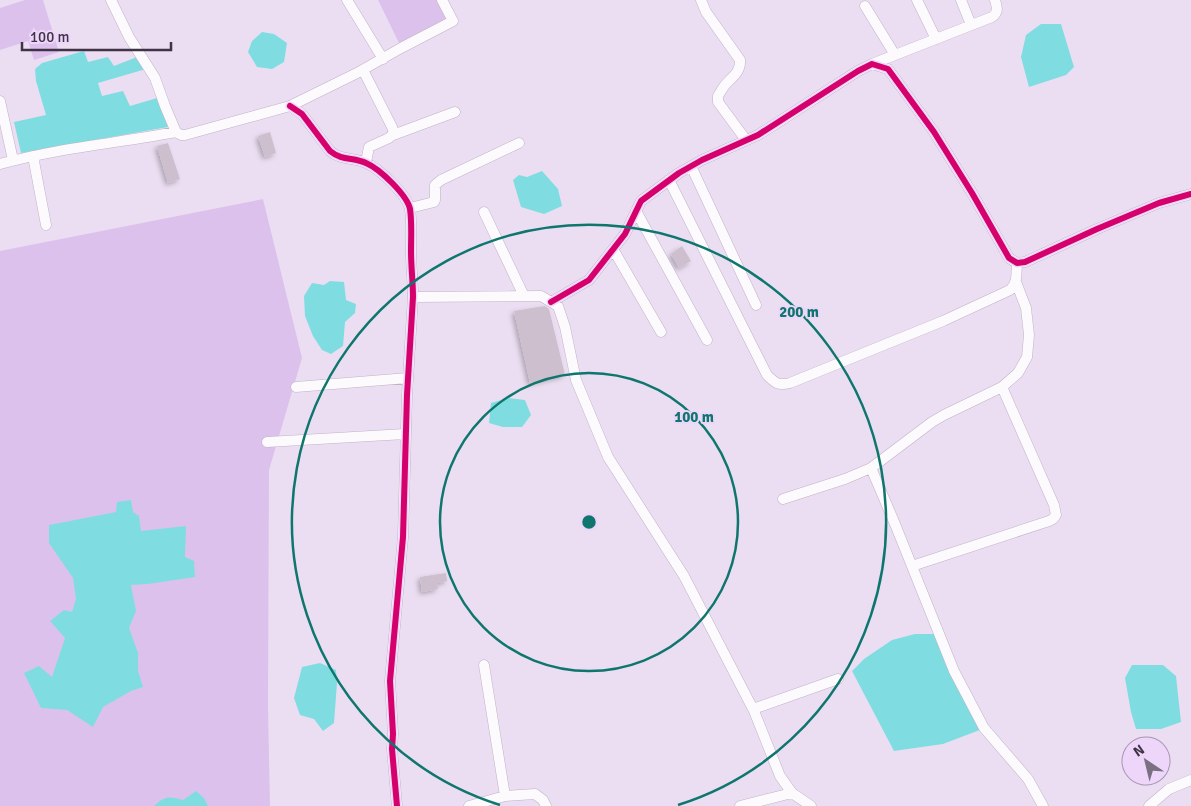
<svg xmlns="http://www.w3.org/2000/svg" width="1191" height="806" font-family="Signika,sans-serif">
	<defs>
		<filter id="shadow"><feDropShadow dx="-2.5" dy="2.5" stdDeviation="2.5" flood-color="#0004"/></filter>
	</defs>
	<rect width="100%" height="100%" fill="#ebdef2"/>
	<path fill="#ddc1ed" d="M25 0H43L59 52 34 60 28 41 0 50V8Z
		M378 0H441L454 23 400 45Z
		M263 199 302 358 269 470 268 706 270 806H0V251Z"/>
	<path fill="#7fdde1" d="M1041 24H1061L1074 67 1066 75 1029 87 1021 57 1026 35Z
		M262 32 274 34 287 43 284 62 272 69 257 67 248 52 252 41Z
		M84 51 88 62 108 57 114 66 137 57 146 69 98 83 102 96 123 91 130 106 157 98 168 127 21 153 14 122 46 115 36 81 35 69 42 63Z
		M542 171 558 189 562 206 544 214 521 207 513 180 519 175 527 177Z
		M330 281 344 282 346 300 356 304 355 313 345 322 343 346 331 354 322 350 313 336 305 316 304 296 312 283 324 285Z
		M508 398 525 400 531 415 522 427H503L489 423 491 403Z
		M131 500 133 512 139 516 141 531 186 526 185 557 194 561 195 577 148 584 131 585 136 611 129 628 138 653V671L143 687 131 691 103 707 93 727 67 710 41 708 24 673 39 666 52 677 65 638 50 621 64 610 72 612 76 599 73 578 49 543V525L116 512 117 502Z
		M915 634H939L985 728 943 744 894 751 852 671 864 659 892 640Z
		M320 663 336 670 337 683 334 723 323 731 314 719 300 715 294 698 302 667Z
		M1132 665H1163L1176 676 1181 722 1161 729H1136L1131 712 1125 678Z
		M196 791 204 798 208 806H154C165 796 169 796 183 800Z"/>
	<path fill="#cdbfce" filter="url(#shadow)" d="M270 132 276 153 265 157 258 136Z
		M168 143 180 179 168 183 157 146Z
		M682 246 691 261 679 268 671 254Z
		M545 306 549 309 565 375 530 383 514 311Z
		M446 573 447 581 437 583 438 589 422 592 420 577Z"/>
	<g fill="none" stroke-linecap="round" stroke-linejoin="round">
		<g stroke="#beb3c4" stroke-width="11">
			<path id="minor" d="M111 0 129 37 155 78 165 106 176 132 181 135H185L290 106 357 73 401 48 453 21 442 0
				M347 0 383 59
				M701 0 706 12 740 60C741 72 732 77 725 85 722 89 720 93 718 96V102L746 140
				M917 0 936 39
				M961 0 971 25
				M865 6 895 55
				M872 64 992 17C999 12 997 7 995 0
				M363 70 392 127 394 133 389 138 369 147 366 162
				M0 101 13 160
				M290 106 302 114 330 151C342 161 354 157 366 163 380 169 407 195 410 209 412 222 411 238 411 251 411 267 413 282 413 297L407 395 403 537 390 681 393 734 392 749 397 806
				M393 135 455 112
				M33 156 46 225
				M0 164C58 148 117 143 176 132
				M691 166 756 305
				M669 180 767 375C775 383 778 386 790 383L943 321 1010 290C1018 283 1016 273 1017 263
				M410 208 434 202 435 200V185L441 180 519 143
				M636 211 707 340
				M484 212 524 296
				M613 249 661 332
				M413 297 541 296 558 306 565 327 576 380 608 457 684 576 754 711 780 776 792 793 811 806
				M551 302 589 280 625 234 641 201 679 173 702 160 758 135 858 71 872 64 888 69 934 132 972 193 1009 258 1017 263 1025 262 1097 229 1159 203 1191 194
				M296 387 408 378
				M267 442 405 434
				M871 468 895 524 954 671 984 728 1028 779 1043 806
				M783 499 845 479 871 468 932 422 944 415 1002 387 1018 373 1027 357 1029 335 1026 308 1016 282
				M912 566 1049 521 1053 519 1056 515 1054 505 1002 387
				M484 665 505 796
				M753 709 838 679
				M469 806 505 796 535 794 543 800 546 806
				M740 806 792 793
				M1149 806 1169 789 1191 780"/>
		</g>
		<use href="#minor" stroke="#fcfafd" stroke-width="10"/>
		<g stroke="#edd6fa" stroke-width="9">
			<path id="cycleway" d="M290 106 302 114 330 151C342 161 354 157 366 163 380 169 407 195 410 209 412 222 411 238 411 251 411 267 413 282 413 297L407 395 403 537 390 681 393 734 392 749 397 806
				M551 302 589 280 625 234 641 201 679 173 702 160 758 135 858 71 872 64 888 69 934 132 972 193 1009 258 1017 263 1025 262 1097 229 1159 203 1191 194"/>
		</g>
		<use href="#cycleway" stroke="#d6006c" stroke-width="6"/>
	</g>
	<g fill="none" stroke="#0f766e" stroke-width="2.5">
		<circle cx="589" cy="522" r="149"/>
		<path d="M500 805A297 297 0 1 1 678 805"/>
	</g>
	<circle cx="589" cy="522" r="8" fill="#0f766e" stroke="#edd6fa" stroke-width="2.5"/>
	<g font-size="15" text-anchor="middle" font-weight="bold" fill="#0f766e" stroke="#edd6fa" stroke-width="4" stroke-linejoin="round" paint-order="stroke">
		<text x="799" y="317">200 m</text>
		<text x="694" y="422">100 m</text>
	</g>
	<g transform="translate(1146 761) rotate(325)"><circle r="24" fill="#edd6fa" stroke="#a795b2"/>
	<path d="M0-4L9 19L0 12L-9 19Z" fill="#7b6f82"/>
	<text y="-8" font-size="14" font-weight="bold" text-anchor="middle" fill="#3f3345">N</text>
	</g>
	<path d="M22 42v8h149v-8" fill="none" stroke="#3f3345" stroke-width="2.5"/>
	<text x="30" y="42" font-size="15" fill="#3f3345" stroke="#edd6fa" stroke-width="4" paint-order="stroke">100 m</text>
</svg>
